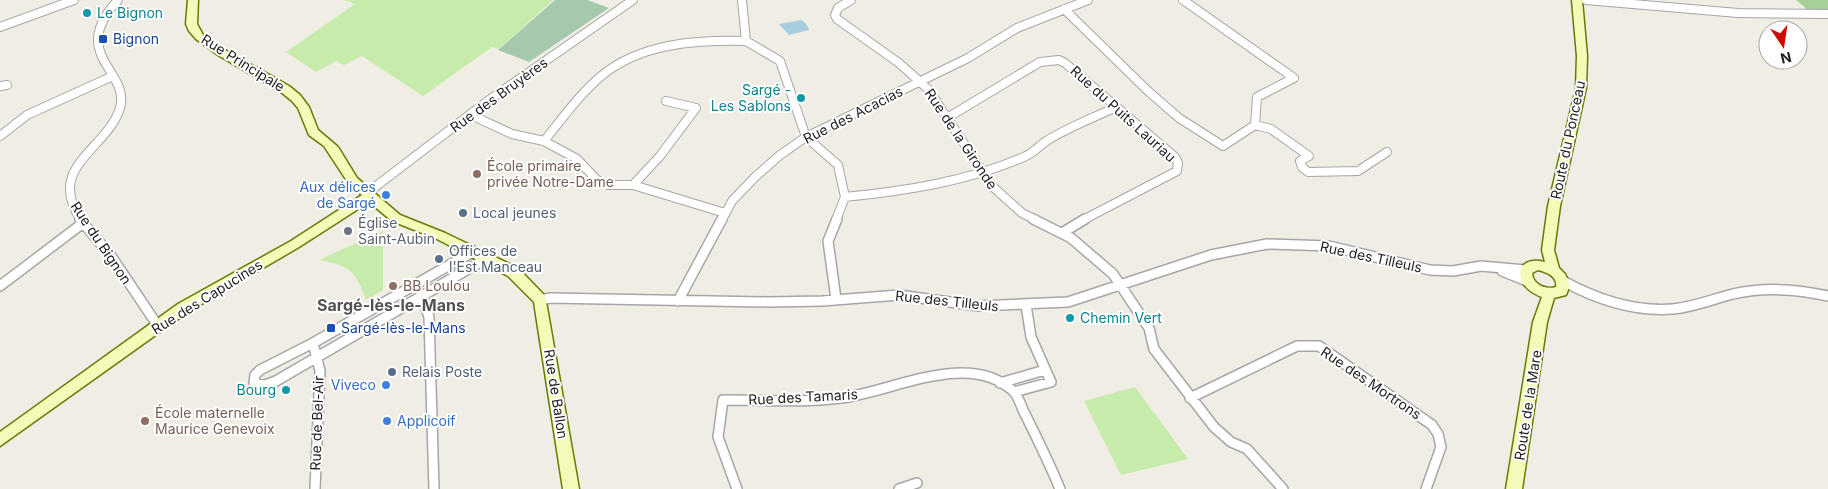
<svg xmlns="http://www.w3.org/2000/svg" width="1828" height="489" font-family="Inter,sans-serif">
	<rect width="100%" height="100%" fill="#f0ede5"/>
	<path fill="#c7ebab" d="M344 0H553L499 49 492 47 423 96 362 56 344 65 336 61 316 72 286 52 355 4Z
		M383 231V290L366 300C355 270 351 266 319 260Z
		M1135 387 1188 459 1121 475 1084 401Z"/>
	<path fill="#a7d099" d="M1796 0H1828V10L1810 12Z"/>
	<path fill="#a6c9ad" d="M555 0H587L609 8 529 62 498 50Z"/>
	<path fill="#a5cfde" d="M802 20 807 25 809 30 789 35 779 24Z"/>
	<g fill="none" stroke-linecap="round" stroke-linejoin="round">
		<g stroke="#a6a6a6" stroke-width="10">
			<path id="street-far1" d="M742 0 746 41 780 61 806 137 838 165 845 197 836 220
				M851 0 838 8 835 15 837 19 899 63 928 89 992 186 1022 213 1036 220
				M1586 0 1738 13 1828 14
				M1064 9 1148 91 1179 118 1223 146 1255 125 1257 97 1294 78 1183 0
				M0 27 74 0
				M0 86 7 85
				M471 115 512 134 544 141 577 159 597 180 608 185H633L725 213
				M947 118 1040 62 1059 60 1065 63 1175 157 1178 163 1177 171 1083 220
				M1255 125 1271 129 1309 156 1300 161 1302 167 1308 172 1358 171 1387 152
				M0 136 27 115 113 76
				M544 141C562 119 578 96 600 77 640 43 695 40 746 41
				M633 185 660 156 696 108 666 101
				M369 195 375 187 489 100 633 0
				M845 197C906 191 970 181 1026 156 1034 152 1040 145 1048 140 1069 127 1093 118 1116 107
				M81 220C45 166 107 150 120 108 131 71 67 55 118 0
				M722 220 732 201 755 177 780 155 806 137 968 58 1017 28 1088 0"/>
		</g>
		<g stroke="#a6a6a6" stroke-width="12">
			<path id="street" d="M80 219 111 256 158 326
				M1033 219 1071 238 1113 274 1149 328 1154 349 1214 427 1231 442 1247 449 1283 489
				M1062 233 1085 219
				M474 251 313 343 260 370 255 375 254 383 265 385 276 381 487 258
				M1502 271 1527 281
				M1563 281C1596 299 1635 312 1673 309 1694 307 1713 299 1733 294 1764 287 1797 289 1828 296
				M0 286 83 223
				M421 294 429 317 434 489
				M836 299 828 241 837 219
				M540 300 550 298 769 302 822 301 899 295 978 306 1068 302 1211 255 1267 244 1329 246 1430 270 1453 271 1481 266 1526 270
				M678 301 722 219
				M313 343 320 371 315 489
				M1000 383 1045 370
				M1014 392 1051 382 1031 337 1026 305
				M1190 398 1297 346H1319L1432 425 1438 434 1441 447 1426 489
				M737 489 718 437 723 400C762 400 802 403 841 398 892 392 967 350 1012 390 1018 395 1020 403 1023 410 1036 436 1049 462 1060 489
				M899 489 917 483"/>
		</g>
		<g stroke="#677a03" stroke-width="3">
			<path id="secondary" d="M188 0H198L197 24 203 35 225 50 289 86 300 95 309 107 318 130 338 147 357 178 400 215 445 233 518 268 545 296 579 489H563L534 302 508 276 437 239 392 221 369 202 299 247 188 312 0 446V432L178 304 291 241 362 195 349 184 324 146 309 135 298 108 292 101 281 92 218 55 196 39 189 31 186 24Z
				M1572 0H1582L1587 56 1586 88 1560 206 1554 250 1559 268 1565 274 1570 285 1566 295 1554 298 1547 322 1522 489H1506L1533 322 1542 297C1511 286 1514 254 1545 262L1542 250 1548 206 1576 88 1577 56ZM1538 270C1547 272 1558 277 1556 287 1546 290 1533 285 1532 273Z"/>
		</g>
		<use href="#street-far1" stroke="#fff" stroke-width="8"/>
		<use href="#street" stroke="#fff" stroke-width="9"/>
		<use href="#secondary" fill="#f4fbb9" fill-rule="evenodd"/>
	</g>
	<g fill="#0f9aa8" stroke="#fff" stroke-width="2">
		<circle cx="87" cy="13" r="5"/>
		<circle cx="801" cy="98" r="5"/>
		<circle cx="1070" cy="318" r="5"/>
		<circle cx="286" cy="390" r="5"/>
	</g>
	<g fill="#1a4fb4" stroke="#fff" stroke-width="2">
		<rect x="98" y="34" width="10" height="10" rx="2.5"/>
		<rect x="326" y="323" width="10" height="10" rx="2.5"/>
	</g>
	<g fill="#8d6e63" stroke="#fff" stroke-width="2">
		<circle cx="477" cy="174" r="5"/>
		<circle cx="393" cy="286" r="5"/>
		<circle cx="145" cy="421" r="5"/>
	</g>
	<g fill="#3f7fe0" stroke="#fff" stroke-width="2">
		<circle cx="386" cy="195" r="5"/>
		<circle cx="386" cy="385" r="5"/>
		<circle cx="387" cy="421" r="5"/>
	</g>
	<g fill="#5c6f8a" stroke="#fff" stroke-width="2">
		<circle cx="463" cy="213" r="5"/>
		<circle cx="439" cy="259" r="5"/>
		<circle cx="392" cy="372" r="5"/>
	</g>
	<circle fill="#6b7280" stroke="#fff" stroke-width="2" cx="348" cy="231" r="5"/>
	<g text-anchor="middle" stroke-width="4" stroke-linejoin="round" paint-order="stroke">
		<g font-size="14" fill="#0d838f" stroke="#fff" text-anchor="start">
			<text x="97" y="18">Le Bignon</text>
			<text x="791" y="95" text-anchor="end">Sargé -<tspan x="791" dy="16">Les Sablons</tspan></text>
			<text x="1080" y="323">Chemin Vert</text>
			<text x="276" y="395" text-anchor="end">Bourg</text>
		</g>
		<g font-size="14" fill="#164399" stroke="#fff" text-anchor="start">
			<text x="113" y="44">Bignon</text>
			<text x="341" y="333">Sargé-lès-le-Mans</text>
		</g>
		<g font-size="14" fill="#1f1f1f" stroke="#fff">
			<text transform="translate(243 63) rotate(32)" y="5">Rue Principale</text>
			<text transform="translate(499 95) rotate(-36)" y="5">Rue des Bruyères</text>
			<text transform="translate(1123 114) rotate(42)" y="5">Rue du Puits Lauriau</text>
			<text transform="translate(853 115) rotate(-27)" y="5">Rue des Acacias</text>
			<text transform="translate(961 139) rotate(56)" y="5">Rue de la Gironde</text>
			<text transform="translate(1568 140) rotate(-78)" y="5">Route du Ponceau</text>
			<text transform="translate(101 243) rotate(56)" y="5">Rue du Bignon</text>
			<text transform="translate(1371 257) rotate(12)" y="5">Rue des Tilleuls</text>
			<text transform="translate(207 297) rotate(-32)" y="5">Rue des Capucines</text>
			<text transform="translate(947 301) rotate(6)" y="5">Rue des Tilleuls</text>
			<text transform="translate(1371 383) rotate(34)" y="5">Rue des Mortrons</text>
			<text transform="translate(556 394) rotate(81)" y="5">Rue de Ballon</text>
			<text transform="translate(803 397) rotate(-3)" y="5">Rue des Tamaris</text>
			<text transform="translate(1528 405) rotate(-81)" y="5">Route de la Mare</text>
			<text transform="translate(317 423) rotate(-88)" y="5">Rue de Bel-Air</text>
		</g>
		<g font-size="14" fill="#785e54" stroke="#fff" text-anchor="start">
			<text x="487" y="171">École primaire<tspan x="487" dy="16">privée Notre-Dame</tspan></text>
			<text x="403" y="291">BB Loulou</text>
			<text x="155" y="418">École maternelle<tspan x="155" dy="16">Maurice Genevoix</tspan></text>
		</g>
		<g font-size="14" fill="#366cbe" stroke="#fff" text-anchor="end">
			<text x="376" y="192">Aux délices<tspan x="376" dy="16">de Sargé</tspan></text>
			<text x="376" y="390">Viveco</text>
			<text x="397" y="426" text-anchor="start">Applicoif</text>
		</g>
		<g font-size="14" fill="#4e5e75" stroke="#fff" text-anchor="start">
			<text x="473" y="218">Local jeunes</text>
			<text x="449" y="256">Offices de<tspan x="449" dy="16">l'Est Manceau</tspan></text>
			<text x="402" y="377">Relais Poste</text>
		</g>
		<g font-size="14" fill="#5b616d" stroke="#fff" text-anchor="start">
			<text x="358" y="228">Église<tspan x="358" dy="16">Saint-Aubin</tspan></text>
		</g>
		<g font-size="16" font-weight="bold" fill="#525252" stroke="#fff">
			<text x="391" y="311">Sargé-lès-le-Mans</text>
		</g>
	</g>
	<g transform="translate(1783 45) rotate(167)"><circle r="24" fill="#ffffff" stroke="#a5a5a5"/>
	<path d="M0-4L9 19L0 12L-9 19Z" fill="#cf0a00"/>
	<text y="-8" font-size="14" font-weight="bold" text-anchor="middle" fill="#1f1f1f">N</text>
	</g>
</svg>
